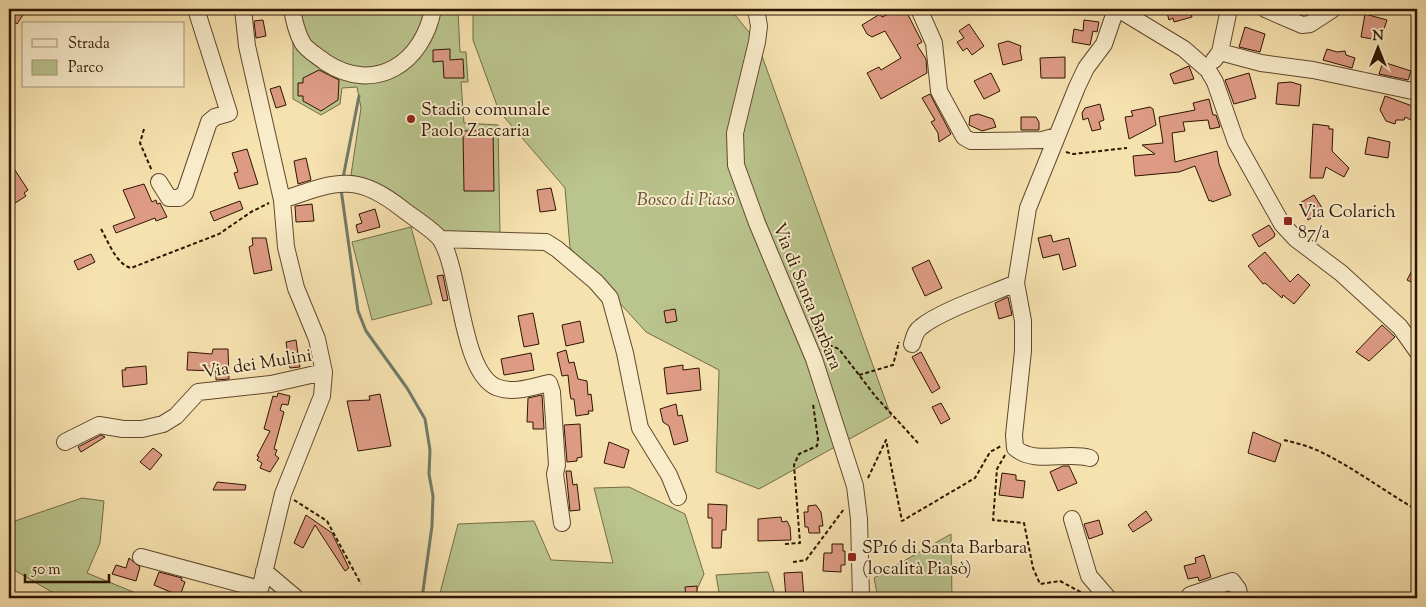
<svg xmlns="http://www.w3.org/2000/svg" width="1426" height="607" font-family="'Sorts Mill Goudy',serif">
	<rect width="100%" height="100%" fill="#f6e2af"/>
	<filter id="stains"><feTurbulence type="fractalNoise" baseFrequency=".004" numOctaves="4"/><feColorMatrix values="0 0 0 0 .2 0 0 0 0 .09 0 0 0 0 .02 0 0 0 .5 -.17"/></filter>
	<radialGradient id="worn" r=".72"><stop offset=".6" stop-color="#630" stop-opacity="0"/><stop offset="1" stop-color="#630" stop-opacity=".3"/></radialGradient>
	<path fill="#bac48d" stroke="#746c46" d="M287 9H458L460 52H466L468 82H461L464 123 498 125 500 233H443L388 190 373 181 351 175 361 108 357 87 342 88 340 104 321 115 293 99V45Z
		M473 9H730L757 42 891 416 759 489 716 472 719 370 646 332 570 248 565 188 499 111 473 40Z
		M411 227 432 304 372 320 352 242Z
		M629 487 685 514 704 574 693 598H462L440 593 458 524 534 521 551 560 613 563 594 488Z
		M82 498 104 501 100 543 87 573 148 598H62L9 567V523Z
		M951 534 952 598H878L874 578Z
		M768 572 776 598H720L716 575Z"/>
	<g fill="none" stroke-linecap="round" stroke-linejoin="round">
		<path stroke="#717a68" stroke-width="3" d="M343 178 359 96
			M341 189 358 311 366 331 407 388 425 419 430 450 429 474 433 496 432 526 422 598"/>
	</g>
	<path fill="#dd9b84" stroke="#2e1500" d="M9 9H20L25 12 17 24 9 18Z
		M900 9H905L922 42 917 45 926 59 927 73 881 99 867 73 879 67 881 70 901 58 885 31 872 37 867 34 862 25 880 14 882 17Z
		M1166 9H1195L1190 11 1192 17 1174 22 1173 18 1169 20Z
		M1365 14 1387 20 1382 35 1380 34 1378 40 1361 37Z
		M263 20 266 36 256 38 254 21Z
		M1084 20 1099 22 1097 32 1093 31 1090 45 1072 42 1074 29 1083 31Z
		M969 24 984 46 972 55 967 48 963 51 957 42 964 38 959 31Z
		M1245 27 1265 34 1260 52 1239 47Z
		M1008 41 1021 46 1020 50 1022 60 1003 65 998 44Z
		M450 49V60L463 59 464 78H444L443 61 433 62V50Z
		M1327 49 1337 52 1345 51 1346 55 1355 58 1352 68 1323 60Z
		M1065 57V78H1041L1040 58Z
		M1383 62 1411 71 1408 80 1379 74Z
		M1189 66 1194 79 1174 84 1170 74Z
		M319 70 339 80 338 100 321 111 303 101V96H298V83H303V78Z
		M991 73 1000 91 984 99 974 81Z
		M1249 73 1256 98 1234 104 1225 80Z
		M1291 82 1301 85 1299 106 1276 104 1278 83Z
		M280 86 286 105 276 108 270 89Z
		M930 94 951 134 939 142 938 133 931 122 935 120 922 98Z
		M1385 96 1415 107 1411 120 1405 117 1404 120H1396L1395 124 1386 121 1380 110Z
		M1209 99 1213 115H1216L1220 127 1210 129 1208 120 1183 122 1185 131 1172 133 1175 162 1217 151 1219 164 1231 195 1212 202 1211 200 1209 201 1195 166 1179 172 1135 176 1133 156 1155 154 1142 145 1163 143 1159 117 1195 110 1193 103Z
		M1100 104 1104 120 1099 122 1101 129 1092 131 1088 118 1083 120 1082 113 1085 108Z
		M1150 107 1153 109 1156 125 1129 139 1125 117 1133 116 1131 111Z
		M978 114 993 119 996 127 982 131 969 125 970 116Z
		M1021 117H1036L1039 122V130H1021Z
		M1313 124 1329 126V129H1333L1332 151 1349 168 1344 177 1326 167 1323 178H1310Z
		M493 130 494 191H464L463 131Z
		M1368 137 1390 142 1388 158 1365 154Z
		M247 149 258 184 239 189 234 173 238 172 232 153Z
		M306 158 311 180 298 184 294 161Z
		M9 161 28 190 24 193 26 196 9 207Z
		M144 184 152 202 156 200 157 204 160 203 167 217 156 221 155 218 116 233 113 226 135 218 123 190Z
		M551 188 556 210 540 212 537 190Z
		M1314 195 1324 211 1308 220 1298 204Z
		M240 201 243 209 214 221 210 212Z
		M312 204 314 221 296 222 295 206Z
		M375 209 380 227 358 233 356 225 362 223 359 214Z
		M1269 225 1275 234 1274 237 1259 247 1252 235Z
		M1051 235 1053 242 1069 238 1076 266 1063 270 1059 254 1043 258 1038 238Z
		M252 238H266L272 270 254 274 249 247 253 245Z
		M1265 252 1290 282 1298 274 1310 285 1294 304 1283 295 1282 298 1265 283 1263 284 1248 266Z
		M91 254 95 262 78 270 74 261Z
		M929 260 942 288 925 296 912 268Z
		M1417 261V285L1407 280Z
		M443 275 448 300 443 301 437 276Z
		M1008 297 1012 315 999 319 995 303Z
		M675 309 677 321 666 323 664 311Z
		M533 313 539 344 524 347 518 316Z
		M580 321 584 342 566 346 562 325Z
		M1382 325 1395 337 1369 361 1356 352Z
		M296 340 300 367 290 368 286 342Z
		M213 349H228L229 379 216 380V371L187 370 188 352 212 354Z
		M566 350 569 363 574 362 578 379 587 381 588 395 591 394 593 411H588L589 414 576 416 574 399H571L570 394 568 375 562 376 557 353Z
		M921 352 940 388 932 393 912 357Z
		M531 353 534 370 504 375 501 359Z
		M683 365V370L699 368 701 390 667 394 664 368Z
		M146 366 147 384 123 387 122 370H126L125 368Z
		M278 393 290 396 288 405 282 404 280 410 284 412 274 449 277 450 275 455 279 458 270 472 260 468 262 463 257 460 259 457 257 456 270 431 264 429 273 396 277 397Z
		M380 394 391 446 358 451 347 401 370 400 369 396Z
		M542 395 544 429H533V422H527L528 398Z
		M941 403 950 419 941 424 932 407Z
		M676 404 678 416 682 415 688 441 674 445 669 426 663 422 660 409Z
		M580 424 582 457 577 458V461L567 462 564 425Z
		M1253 432 1281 444 1275 462 1248 453Z
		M101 435 105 437 81 452 78 447Z
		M609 442 629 450 624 468 604 463Z
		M153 448 162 455 150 470 140 462Z
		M1063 466H1069L1077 483 1058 491 1050 472Z
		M566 471H571L573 485 577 484 580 510 570 511Z
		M1002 473 1016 475V480L1025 481 1023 498 999 495Z
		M217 482 246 485 245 490H213Z
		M708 504 727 505 726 530H722L721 548H712V518H708Z
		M816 505 821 512 823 526H819L820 533H809L808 527H805L804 512H808V506Z
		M1146 511 1152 520 1133 532 1128 525Z
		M306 515 332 533 349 568 345 571 315 525 303 548 294 543Z
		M781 517 782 522 787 521 790 527 791 540 758 541V519Z
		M1099 520 1103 534 1089 539 1084 524Z
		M832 544H843V551H845V565H841V572L823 571 824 553H832Z
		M1204 555 1211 577 1199 581 1198 577 1188 579 1184 566 1196 563 1195 558Z
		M129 558 140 567 136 581 112 574 116 565 126 568Z
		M159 572 182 578 181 580 185 582 180 596 154 585Z
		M802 572 804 598H786L784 573Z
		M697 586V598H686L685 587Z"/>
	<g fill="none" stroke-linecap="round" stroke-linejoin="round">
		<g stroke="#60482c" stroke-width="18">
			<path id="minor" d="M243 9 247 46 282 200 286 247 296 288 317 339 324 372 322 396 283 494 258 598
				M292 9C294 21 296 31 302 42 306 50 318 56 325 62 375 95 423 63 433 9
				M756 9 759 26 757 42 735 133 736 165 757 223 814 359 855 486 859 519 861 598
				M919 9 934 43 939 91 964 137 971 141H983L1042 140 1057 136
				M1118 9 1184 49 1208 70 1215 82 1236 142 1282 224 1296 239 1341 273 1400 327 1417 351
				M1265 9 1302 25 1310 24 1333 9
				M1220 52 1261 63 1313 70 1417 92
				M1214 60 1220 52 1229 9
				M159 182 169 198H179L185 193 209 122 215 117 229 113 196 9
				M282 200C337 181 356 172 405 211 414 218 435 231 441 240 461 273 461 371 496 387 513 394 532 387 549 383L552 392 557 465 555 474 562 523
				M440 239 546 242 557 249 596 282 610 298 625 353 640 428 669 475 678 497
				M912 344C914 338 915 331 921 327 940 311 991 294 1016 283
				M65 442 99 425 123 429H142L163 424 176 416 198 392 271 384 324 372
				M1090 458C1067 451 1035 465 1015 448L1014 435 1023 351V321L1016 283 1028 208 1077 87 1086 68 1104 44 1116 9
				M1072 519 1089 576 1108 598
				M141 557 260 589
				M264 571 296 598
				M1190 595 1232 581 1238 589 1240 598"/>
		</g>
		<path stroke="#2e1500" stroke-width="2" stroke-dasharray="4 2.5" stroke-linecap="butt" d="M144 129 140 143 152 171
			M1066 152 1073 154 1127 148
			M101 229C108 241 116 264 131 268L219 234 251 212 269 203
			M826 351 829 345 839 349 876 397 918 443
			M859 375 893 365 899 342
			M1284 440C1296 443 1309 446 1321 452 1354 468 1384 491 1417 510
			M1005 455 997 469 993 520 1024 523 1033 568 1040 584 1060 581 1088 596
			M868 478 886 440 902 521 975 478 990 452 1001 446
			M294 500 327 521 361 584
			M785 544 800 543 794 465 799 454 817 446 818 439 813 404
			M793 562 806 560 844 509"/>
		<use href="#minor" stroke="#f9eccb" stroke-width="16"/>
	</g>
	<g fill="#8f2418" stroke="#f9eccb" stroke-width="2">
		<circle cx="411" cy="119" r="5"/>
		<rect x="1283" y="216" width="10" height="10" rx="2.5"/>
		<rect x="847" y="552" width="10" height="10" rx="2.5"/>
	</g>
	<g text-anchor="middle" stroke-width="4" stroke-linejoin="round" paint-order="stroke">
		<g font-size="18" fill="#2e1500" stroke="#f9eccb" text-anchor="start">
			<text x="421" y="115">Stadio comunale<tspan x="421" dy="21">Paolo Zaccaria</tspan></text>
			<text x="1298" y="217">Via Colarich<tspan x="1298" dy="21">87/a</tspan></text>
			<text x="862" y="553">SP16 di Santa Barbara<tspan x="862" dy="21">(località Piasò)</tspan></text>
		</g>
		<g font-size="18" font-style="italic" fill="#5f5231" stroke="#f9eccb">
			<text x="686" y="205">Bosco di Piasò</text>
		</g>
		<g font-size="18" fill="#2e1500" stroke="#f9eccb">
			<text transform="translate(808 296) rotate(68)" y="6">Via di Santa Barbara</text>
			<text transform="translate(257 363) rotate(-9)" y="6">Via dei Mulini</text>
		</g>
	</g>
	<rect width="1426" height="607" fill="none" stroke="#f6e2af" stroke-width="30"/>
	<rect x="10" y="10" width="1406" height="587" fill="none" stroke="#2e1500" stroke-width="2.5"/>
	<rect x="15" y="15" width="1396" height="577" fill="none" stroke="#2e1500"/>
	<rect x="22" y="22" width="162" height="65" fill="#f9eccb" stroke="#a8967a"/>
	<rect x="32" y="39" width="25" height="8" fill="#f9eccb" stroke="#a8967a"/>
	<text x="68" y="48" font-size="15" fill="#2e1500">Strada</text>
	<rect x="32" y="60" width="25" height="15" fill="#bac48d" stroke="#a8967a"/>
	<text x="68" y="72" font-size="15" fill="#2e1500">Parco</text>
	<g transform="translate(1378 48)" stroke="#f9eccb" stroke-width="4" paint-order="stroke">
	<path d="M0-4L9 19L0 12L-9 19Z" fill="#2e1500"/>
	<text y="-8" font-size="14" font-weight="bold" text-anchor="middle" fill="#2e1500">N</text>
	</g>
	<path d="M25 574v8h84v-8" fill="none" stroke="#2e1500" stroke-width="2.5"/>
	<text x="32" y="574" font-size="15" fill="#2e1500" stroke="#f9eccb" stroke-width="4" paint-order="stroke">50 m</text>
	<rect width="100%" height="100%" filter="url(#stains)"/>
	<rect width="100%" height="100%" fill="url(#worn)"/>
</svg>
